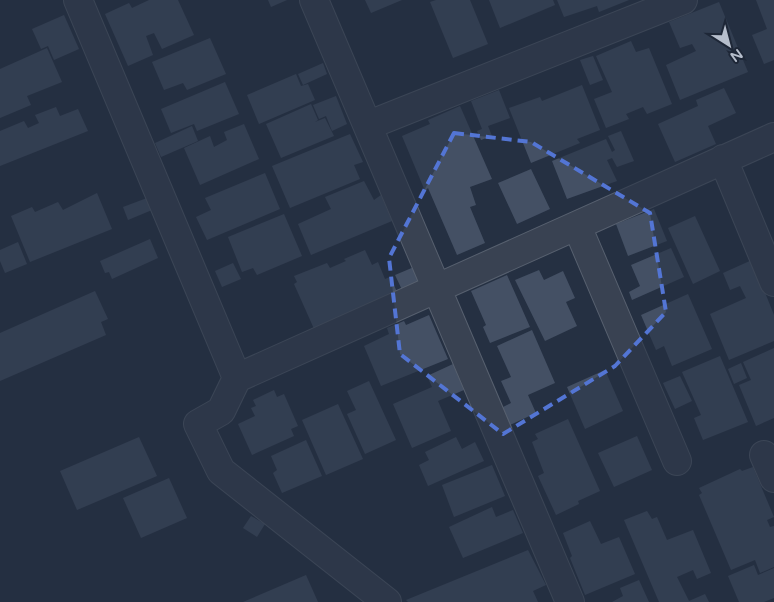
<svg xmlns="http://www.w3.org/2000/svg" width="774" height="602" font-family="'Varela Round',sans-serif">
	<rect width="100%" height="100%" fill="#253042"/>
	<path fill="#445064" d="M149 0H178L194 35 162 49 154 33 146 36 153 55 128 66 105 14 129 3 132 8Z
		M268 0H287L271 7Z
		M365 0H402L371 13Z
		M436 0H470L488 44 453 58 430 2Z
		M489 0H553L555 5 500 28Z
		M557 0H629L599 12 597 6 564 17Z
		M756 0H774V60L764 64 752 35 767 29Z
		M719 2 748 72 680 100 666 65 696 51 692 44 680 48 669 22Z
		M64 15 79 49 54 60 48 46 41 49 32 29Z
		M210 38 226 74 187 90 183 83 164 90 152 62Z
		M631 41 636 52 649 48 672 104 647 114 643 107 626 114 629 119 606 128 594 99 612 92 596 56Z
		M47 48 62 82 27 96 31 105 0 118V69Z
		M593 56 603 80 590 85 580 60Z
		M323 63 327 74 303 85 298 74Z
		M296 74 301 86 308 84 315 100 259 124 247 95Z
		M225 82 239 114 197 131 194 124 171 133 161 109Z
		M582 85 600 130 577 139 580 143 531 163 509 108 540 97 542 101Z
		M724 88 736 113 708 126 716 144 675 162 658 124 698 106 696 100Z
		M499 90 510 118 488 126 492 136 481 140 477 131 482 129 471 101Z
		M336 96 347 124 332 131 326 116 319 119 313 105Z
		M311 104 318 120 315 122 325 118 334 136 281 158 266 124Z
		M460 106 492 179 470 187 476 205 470 207 485 243 457 255 428 188 425 191 402 136 430 124 428 120Z
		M56 107 60 116 78 109 88 131 0 166V131L24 121 28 128 39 123 35 115Z
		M244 124 259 159 200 185 184 148 210 136 214 147 227 140 224 132Z
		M192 126 198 141 161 157 155 143Z
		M621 131 634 161 617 167 612 158 607 160 617 181 567 199 552 161 606 139 612 152 615 150 608 136Z
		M350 134 363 162 354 165 360 179 290 208 272 166Z
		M531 169 550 209 517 224 498 183Z
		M265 173 280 209 207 240 196 217 211 210 205 198Z
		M364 181 374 200 381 195 392 221 311 255 298 224 331 209 325 197Z
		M97 193 112 229 30 262 11 216 32 207 35 212 58 202 63 210Z
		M147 198 152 210 128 220 123 207Z
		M654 209 667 241 628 256 616 224Z
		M284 214 302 256 257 275 253 268 242 272 228 237Z
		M695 216 720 271 693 284 668 228Z
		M150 239 158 258 112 279 109 272 105 273 100 261Z
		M18 242 27 264 5 273 0 261V250Z
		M671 248 684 277 632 300 629 292 640 286 631 265Z
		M365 250 372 265 378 262 385 279 390 277 399 296 315 331 294 284 297 282 294 276 327 263 330 268 346 261 344 259Z
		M752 260 774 315V341L729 360 710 314 746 298 740 286 730 290 723 273Z
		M233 263 241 279 222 287 215 271Z
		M414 267 422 286 404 294 395 275Z
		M539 270 544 280 563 271 575 298 566 302 577 326 545 341 515 280Z
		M507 275 530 327 490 343 483 327 486 325 471 291Z
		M95 291 108 319 101 322 106 335 0 381V333Z
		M688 294 712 349 672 366 664 346 656 350 641 315Z
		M429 315 448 359 381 386 364 346 389 334 387 328 404 321 406 325Z
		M532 330 555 383 528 395 536 413 510 425 503 407 511 403 501 381 511 377 497 346Z
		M774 348V418L756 426 739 385 751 380 743 362Z
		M720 356 748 422 703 440 694 418 701 415 682 372Z
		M741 363 747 378 734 384 728 369Z
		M453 364 464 390 438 401 451 431 412 448 393 404 432 387 427 376Z
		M605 370 623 411 585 429 567 387Z
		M680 376 692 401 675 409 663 383Z
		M369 381 396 440 365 454 347 414 356 410 347 391Z
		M274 390 277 397 284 394 298 426 291 429 294 436 252 455 238 424 255 416 251 408 256 406 253 400Z
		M338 404 363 459 326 475 302 420Z
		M568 419 600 491 578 501 579 504 556 515 538 476 544 473 532 442 538 439 535 434Z
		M637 436 652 470 614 487 598 453Z
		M139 437 157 476 77 510 60 471Z
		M456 437 462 449 475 442 484 461 428 486 419 465 429 460 425 452Z
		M306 440 322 476 282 493 273 473 277 470 271 456Z
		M492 465 505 496 454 517 442 485Z
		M753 467 774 517 767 520 770 527 774 526V567L760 573 755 560 731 570 699 495 702 493 699 488 740 469 742 471Z
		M169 478 187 518 141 538 123 498Z
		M492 507 496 517 513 510 523 533 463 558 449 527Z
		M647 511 652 519 657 517 667 540 693 530 711 573 697 579 693 570 677 577 689 601 705 594 709 602H659L624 520Z
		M251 516 265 524 257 537 243 528Z
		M590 521 601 544 619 537 635 574 585 595 570 558 572 556 563 533Z
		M528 550 546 585 533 591 538 602H408L406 600Z
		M754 565 758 575 774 568V598L764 602H739L728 576Z
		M306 575 318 602H243Z
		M639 580 649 602H612L623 596 620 588Z"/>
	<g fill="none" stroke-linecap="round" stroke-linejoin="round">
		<g stroke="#57606f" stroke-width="30">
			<path id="minor" d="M78 0 237 378
				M314 0 570 602
				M369 125 683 0
				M723 159 774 282
				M577 226 677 461
				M764 455 774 478
				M387 602 221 471 198 424 221 411 237 378 774 137"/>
		</g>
		<use href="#minor" stroke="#394252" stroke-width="28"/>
	</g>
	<path d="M0 0H774V602H0ZM454 133 531 142 650 213 666 312 615 366 503 434 400 354 389 258Z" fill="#253042" fill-opacity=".55" fill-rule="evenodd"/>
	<path fill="none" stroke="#5375d4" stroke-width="4" stroke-dasharray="10 6" stroke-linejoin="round" d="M454 133 531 142 650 213 666 312 615 366 503 434 400 354 389 258Z"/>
	<g transform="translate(729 45) rotate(144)" stroke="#1e2737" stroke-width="4" paint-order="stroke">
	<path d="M0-4L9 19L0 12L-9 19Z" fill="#b6becc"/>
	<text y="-8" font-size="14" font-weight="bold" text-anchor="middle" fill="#b6becc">N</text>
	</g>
</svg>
